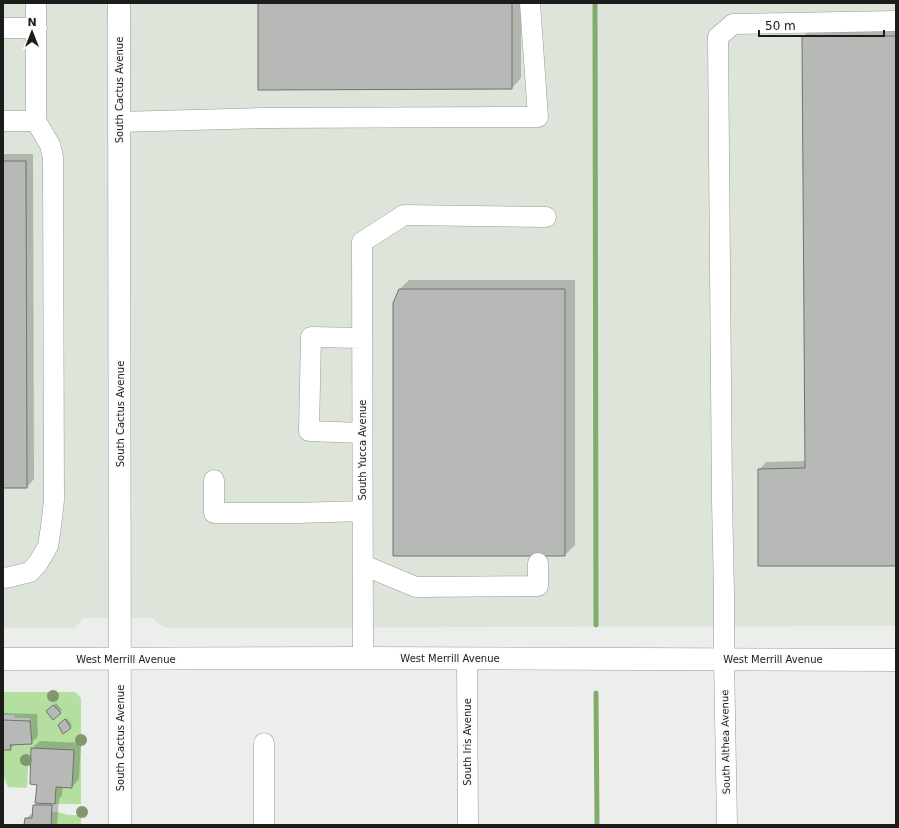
<svg xmlns="http://www.w3.org/2000/svg" width="899" height="828" font-family="'DejaVu Sans',sans-serif">
	<rect width="100%" height="100%" fill="#eceeeb"/>
	<path fill="#dde4da" d="M3 3H896V626L165 628 152 618H84L74 628H3Z"/>
	<path fill="#b5dea1" d="M3 692H75L81 698V804H55L56 787 72 788 74 750 32 748 31 766 28 767 27 788 8 787 3 775V750H11L10 745 32 744 30 718H15L14 715H3Z
		M51 812H58L68 815H81V825H51Z"/>
	<path fill="#0003" d="M259 3H521V78L512 88Z
		M810 29H896V565L759 470 766 462 806 461 803 37Z
		M3 154H33L34 479 27 487H3Z
		M409 280H575V545L565 555H394L399 290Z
		M56 703 62 710 53 719 49 709Z
		M3 713 37 714 38 736 31 743H16L10 749H3Z
		M67 718 72 725 63 732 59 725Z
		M40 741 81 743 79 779 72 787 63 786 62 795 59 799 57 825H25L26 819 33 812 34 805 38 802V784L32 748Z"/>
	<g fill="none" stroke-linecap="round" stroke-linejoin="round">
		<path stroke="#80ab6b" stroke-width="5" d="M595 3 596 625
			M596 693 597 825"/>
	</g>
	<path fill="#b7b9b6" stroke="#70726f" d="M258 3H512V89L258 90Z
		M802 36H896V566H758V469L805 468Z
		M3 161H26L27 488H3Z
		M399 289H565V556H393V303Z
		M53 705 61 713 53 720 46 711Z
		M65 719 71 728 63 734 58 725Z
		M3 720 30 721 32 744 10 745 11 750H3Z
		M31 748 74 750 72 788 56 787 55 804 35 803 37 785 30 784Z
		M33 805H52L51 825H24L25 818H32Z"/>
	<g fill="none" stroke-linecap="round" stroke-linejoin="round">
		<g stroke="#989a98" stroke-width="21">
			<path id="minor" d="M3 28H37
				M3 121H36L50 145 53 157 54 500 51 527 48 546 38 563 30 572 10 577 3 578
				M36 121V3
				M119 122 264 118 538 117 530 3
				M362 338 311 337 309 431 362 433
				M214 480V513H297L362 511
				M363 565 416 587 538 586V563
				M363 658 362 242 404 215 546 217
				M467 659 468 825
				M264 825V743
				M727 825 724 659V593L722 499 718 37 733 24 896 21"/>
		</g>
		<g stroke="#989a98" stroke-width="23">
			<path id="major" d="M119 3 120 825
				M3 659 363 658 896 660"/>
		</g>
		<use href="#minor" stroke="#fff" stroke-width="20"/>
		<use href="#major" stroke="#fff" stroke-width="22"/>
	</g>
	<g fill="#809770">
		<circle cx="53" cy="696" r="6"/>
		<circle cx="81" cy="740" r="6"/>
		<circle cx="26" cy="760" r="6"/>
		<circle cx="82" cy="812" r="6"/>
	</g>
	<g text-anchor="middle" stroke-width="3.5" stroke-linejoin="round" paint-order="stroke">
		<g font-size="10" fill="#1b1c1b" stroke="#fafcf9">
			<text transform="translate(119 90) rotate(-90)" y="4">South Cactus Avenue</text>
			<text transform="translate(120 414) rotate(-90)" y="4">South Cactus Avenue</text>
			<text transform="translate(362 450) rotate(-90)" y="4">South Yucca Avenue</text>
			<text x="450" y="662">West Merrill Avenue</text>
			<text x="126" y="663">West Merrill Avenue</text>
			<text x="773" y="663">West Merrill Avenue</text>
			<text transform="translate(120 738) rotate(-90)" y="4">South Cactus Avenue</text>
			<text transform="translate(467 742) rotate(-90)" y="4">South Iris Avenue</text>
			<text transform="translate(725 742) rotate(-91)" y="4">South Althea Avenue</text>
		</g>
	</g>
	<rect width="899" height="828" fill="none" stroke="#1b1c1b" stroke-width="8"/>
	<g transform="translate(32 32)" stroke="#fafcf9" stroke-width="3" paint-order="stroke">
	<path d="M0-3L7 15L0 10L-7 15Z" fill="#1b1c1b"/>
	<text y="-6" font-size="11" font-weight="bold" text-anchor="middle" fill="#1b1c1b">N</text>
	</g>
	<path d="M759 30v6h125v-6" fill="none" stroke="#1b1c1b" stroke-width="2"/>
	<text x="765" y="30" font-size="12" fill="#1b1c1b" stroke="#fafcf9" stroke-width="3" paint-order="stroke">50 m</text>
</svg>
